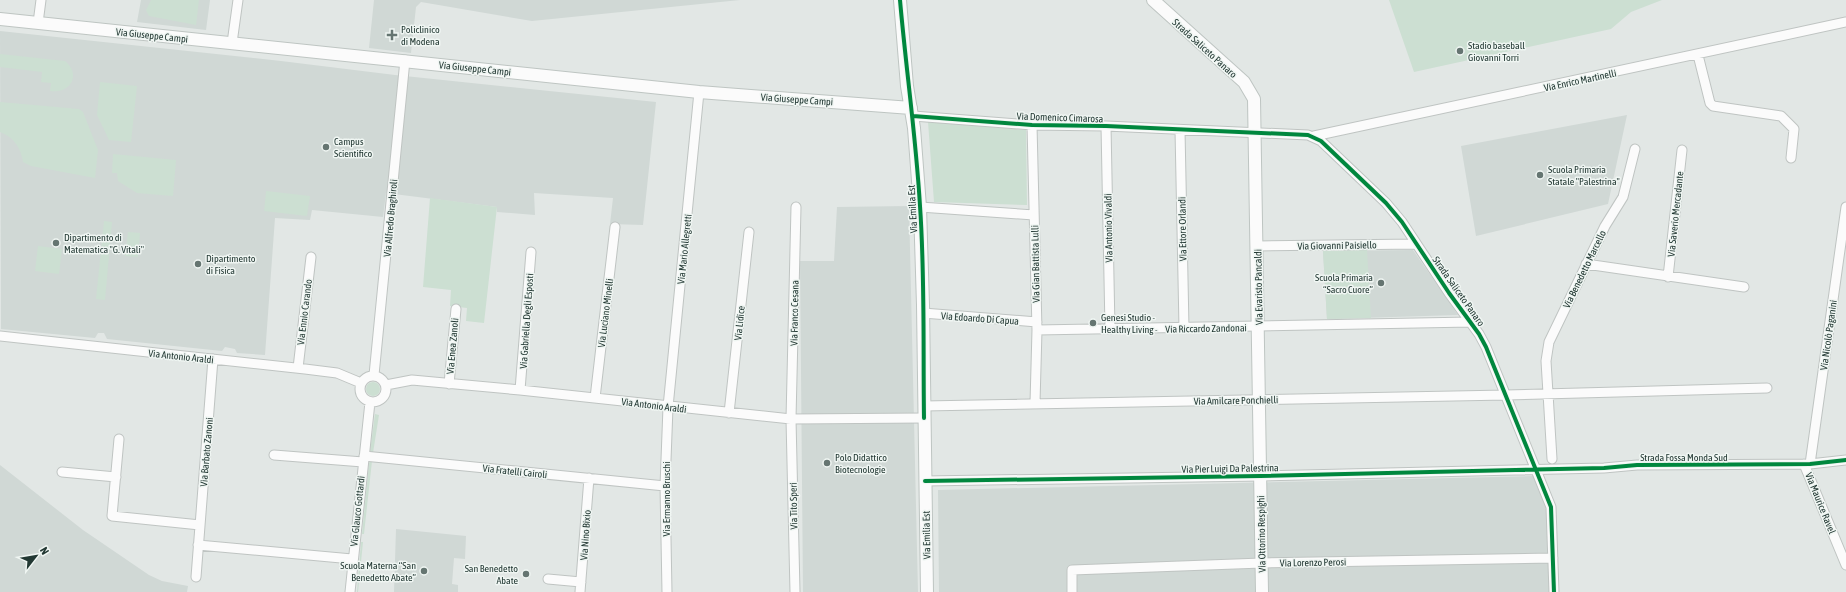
<svg xmlns="http://www.w3.org/2000/svg" width="1846" height="592" font-family="'Asap Condensed',sans-serif">
	<rect width="100%" height="100%" fill="#e2e7e5"/>
	<path fill="#d0d8d5" d="M141 0H210L206 30 137 22Z
		M374 0H740L532 21 421 2 416 7 411 53 369 48Z
		M0 31 281 61 395 75 656 102 643 225 610 224 613 198 534 193 535 215 497 212V207L386 193 383 217 312 210 310 220 275 218 265 355 237 353 235 349 225 347 222 351 107 339 104 333H98L95 338 1 329Z
		M1627 115 1608 204 1476 236 1461 146Z
		M909 206 918 592H803L800 261H834L837 207Z
		M1413 250 1458 315 1327 319 1323 251Z
		M0 465 83 530 149 575 162 581 188 586 187 592H0Z
		M1533 476 1547 508 1549 592H939L938 490Z
		M396 529 466 536 465 559 454 558 452 584 458 585V592H394Z"/>
	<path fill="#ccdfd2" d="M151 0H199L196 25 149 16 146 10Z
		M1389 0H1662L1631 12 1611 29 1414 72Z
		M0 54 65 61C82 75 70 94 50 91L51 83 41 82 42 72 0 67Z
		M100 82 137 86 131 142 109 140 97 115Z
		M0 102 79 109 83 112 98 150 95 178 31 166 23 162C21 148 14 137 0 132Z
		M928 122 1026 130 1027 205 934 202Z
		M113 154 176 160 173 196 137 193 118 181 117 173H112Z
		M266 191 310 196 307 216 264 211Z
		M430 198 497 207 484 323 466 321 467 308 450 306 451 290 423 287Z
		M104 221 112 222 105 300 96 299Z
		M128 232 140 233 138 257 125 256Z
		M38 246 62 249 59 274 35 271Z
		M1367 250 1371 318 1327 319 1323 251Z
		M366 389a7 7 0 1 1 14 0a7 7 0 1 1-14 0Z
		M375 414 379 415 373 453 370 452Z
		M372 461 364 534H362L369 463Z
		M361 542H363L358 592H357Z"/>
	<g fill="none" stroke-linecap="round" stroke-linejoin="round">
		<g stroke="#bfc4c2" stroke-width="11">
			<path id="street" d="M38 23 41 0
				M232 43 238 0
				M1698 55 1710 103 1713 106 1781 116 1794 129 1791 158
				M913 116 1032 125 1106 126 1308 135 1321 141 1386 203 1402 222 1449 293 1479 334 1486 347 1551 507 1554 592
				M1032 125 1037 330 1035 403
				M1106 126 1110 329
				M1180 130 1184 328
				M1314 136 1846 22
				M920 207 1034 215
				M1257 246 1416 244
				M1586 264 1744 287
				M1668 277 1682 150
				M923 313 1037 322
				M1037 330 1471 322
				M0 336 305 369 337 373 361 383
				M298 368 311 257
				M374 375 405 60
				M360 389a13 13 0 1 1 26 0a13 13 0 1 1-26 0Z
				M449 384 456 309
				M386 385 412 380 520 390 791 419 924 418
				M520 390 531 252
				M595 398 615 227
				M924 406 1506 395 1767 388
				M729 413 749 232
				M119 439 112 516 200 525
				M274 455 363 462
				M364 456 665 486
				M1552 459 1546 361 1549 342 1605 226 1623 197 1635 149
				M1804 464 1846 565
				M1810 464 1846 207
				M62 472 116 477
				M925 481 1260 476 1604 468 1637 465 1810 464 1846 460
				M198 545 352 559
				M196 577 213 359
				M548 579 581 582
				M350 592 370 402
				M580 592 589 478
				M667 592 665 486 668 407 699 92
				M795 592 791 419 796 207
				M1072 592V570L1262 563 1553 558"/>
		</g>
		<g stroke="#bec5c2" stroke-width="14">
			<path id="secondary" d="M900 0 907 86 914 128 920 207 923 305 927 592
				M1153 0 1244 82 1254 99 1262 592
				M0 19 699 92 911 108"/>
		</g>
		<use href="#street" stroke="#fbfbfb" stroke-width="9"/>
		<use href="#secondary" stroke="#fbfbfb" stroke-width="12"/>
		<g stroke="#f0f6f3" stroke-width="6">
			<path id="cycleway" d="M900 0C906 69 916 137 920 206 925 276 923 348 924 418
				M913 116 1032 125 1106 126 1308 135 1321 141 1386 203 1402 222 1449 293 1479 334 1486 347 1551 507 1554 592
				M925 481 1260 476 1604 468 1637 465 1810 464 1846 460"/>
		</g>
		<use href="#cycleway" stroke="#00873e" stroke-width="4"/>
	</g>
	<g fill="#657571" stroke="#f0f6f3" stroke-width="1.5">
		<path d="M390 29h4v4h4v4h-4v4h-4v-4h-4v-4h4z"/>
		<circle cx="1460" cy="51" r="4"/>
		<circle cx="326" cy="147" r="4"/>
		<circle cx="1540" cy="175" r="4"/>
		<circle cx="56" cy="243" r="4"/>
		<circle cx="198" cy="264" r="4"/>
		<circle cx="1381" cy="283" r="4"/>
		<circle cx="1093" cy="323" r="4"/>
		<circle cx="827" cy="463" r="4"/>
		<circle cx="424" cy="571" r="4"/>
		<circle cx="526" cy="574" r="4"/>
	</g>
	<g text-anchor="middle" stroke-width="3" stroke-linejoin="round" paint-order="stroke">
		<g font-size="10" fill="#223833" stroke="#f0f6f3" text-anchor="start">
			<text x="401" y="33">Policlinico<tspan x="401" dy="12">di Modena</tspan></text>
			<text x="1468" y="49">Stadio baseball<tspan x="1468" dy="12">Giovanni Torri</tspan></text>
			<text x="334" y="145">Campus<tspan x="334" dy="12">Scientifico</tspan></text>
			<text x="1548" y="173">Scuola Primaria<tspan x="1548" dy="12">Statale "Palestrina"</tspan></text>
			<text x="64" y="241">Dipartimento di<tspan x="64" dy="12">Matematica "G. Vitali"</tspan></text>
			<text x="206" y="262">Dipartimento<tspan x="206" dy="12">di Fisica</tspan></text>
			<text x="1373" y="281" text-anchor="end">Scuola Primaria<tspan x="1373" dy="12">“Sacro Cuore”</tspan></text>
			<text x="1101" y="321">Genesi Studio -<tspan x="1101" dy="12">Healthy Living -</tspan></text>
			<text x="835" y="461">Polo Didattico<tspan x="835" dy="12">Biotecnologie</tspan></text>
			<text x="416" y="569" text-anchor="end">Scuola Materna “San<tspan x="416" dy="12">Benedetto Abate”</tspan></text>
			<text x="518" y="572" text-anchor="end">San Benedetto<tspan x="518" dy="12">Abate</tspan></text>
		</g>
		<g font-size="10" fill="#223833" stroke="#f0f6f3">
			<text transform="translate(152 35) rotate(6)" y="4">Via Giuseppe Campi</text>
			<text transform="translate(1205 48) rotate(42)" y="4">Strada Saliceto Panaro</text>
			<text transform="translate(475 68) rotate(6)" y="4">Via Giuseppe Campi</text>
			<text transform="translate(1580 80) rotate(-12)" y="4">Via Enrico Martinelli</text>
			<text transform="translate(797 99) rotate(4)" y="4">Via Giuseppe Campi</text>
			<text transform="translate(1060 117) rotate(2)" y="4">Via Domenico Cimarosa</text>
			<text transform="translate(912 209) rotate(-93)" y="4">Via Emilia Est</text>
			<text transform="translate(1675 214) rotate(-84)" y="4">Via Saverio Mercadante</text>
			<text transform="translate(390 218) rotate(-85)" y="4">Via Alfredo Braghiroli</text>
			<text transform="translate(1108 228) rotate(-91)" y="4">Via Antonio Vivaldi</text>
			<text transform="translate(1182 229) rotate(-91)" y="4">Via Ettore Orlandi</text>
			<text transform="translate(1337 245) rotate(-1)" y="4">Via Giovanni Paisiello</text>
			<text transform="translate(684 249) rotate(-84)" y="4">Via Mario Allegretti</text>
			<text transform="translate(1035 264) rotate(-91)" y="4">Via Gian Battista Lulli</text>
			<text transform="translate(1584 269) rotate(-64)" y="4">Via Benedetto Marcello</text>
			<text transform="translate(1258 287) rotate(-91)" y="4">Via Evaristo Pancaldi</text>
			<text transform="translate(1459 291) rotate(55)" y="4">Strada Saliceto Panaro</text>
			<text transform="translate(304 312) rotate(-83)" y="4">Via Ennio Carando</text>
			<text transform="translate(605 313) rotate(-83)" y="4">Via Luciano Minelli</text>
			<text transform="translate(794 313) rotate(-89)" y="4">Via Franco Cesana</text>
			<text transform="translate(980 318) rotate(4)" y="4">Via Edoardo Di Capua</text>
			<text transform="translate(526 321) rotate(-86)" y="4">Via Gabriella Degli Esposti</text>
			<text transform="translate(739 323) rotate(-84)" y="4">Via Lidice</text>
			<text transform="translate(1206 328) rotate(-1)" y="4">Via Riccardo Zandonai</text>
			<text transform="translate(1828 335) rotate(-82)" y="4">Via Nicolò Paganini</text>
			<text transform="translate(452 346) rotate(-85)" y="4">Via Enea Zanoli</text>
			<text transform="translate(181 356) rotate(6)" y="4">Via Antonio Araldi</text>
			<text transform="translate(1236 400) rotate(-1)" y="4">Via Amilcare Ponchielli</text>
			<text transform="translate(654 405) rotate(7)" y="4">Via Antonio Araldi</text>
			<text transform="translate(206 452) rotate(-85)" y="4">Via Barbato Zanoni</text>
			<text x="1684" y="461">Strada Fossa Monda Sud</text>
			<text transform="translate(1230 468) rotate(-1)" y="4">Via Pier Luigi Da Palestrina</text>
			<text transform="translate(515 471) rotate(6)" y="4">Via Fratelli Cairoli</text>
			<text transform="translate(666 499) rotate(-90)" y="4">Via Ermanno Bruschi</text>
			<text transform="translate(1821 503) rotate(68)" y="4">Via Maurice Ravel</text>
			<text transform="translate(793 506) rotate(-91)" y="4">Via Tito Speri</text>
			<text transform="translate(357 511) rotate(-84)" y="4">Via Glauco Gottardi</text>
			<text transform="translate(1261 534) rotate(-91)" y="4">Via Ottorino Respighi</text>
			<text transform="translate(585 535) rotate(-86)" y="4">Via Nino Bixio</text>
			<text transform="translate(926 535) rotate(-91)" y="4">Via Emilia Est</text>
			<text transform="translate(1313 562) rotate(-1)" y="4">Via Lorenzo Perosi</text>
		</g>
	</g>
	<g transform="translate(36 556) rotate(59)" stroke="#f0f6f3" stroke-width="3" paint-order="stroke">
	<path d="M0-3L7 15L0 10L-7 15Z" fill="#223833"/>
	<text y="-6" font-size="11" font-weight="bold" text-anchor="middle" fill="#223833">N</text>
	</g>
</svg>
